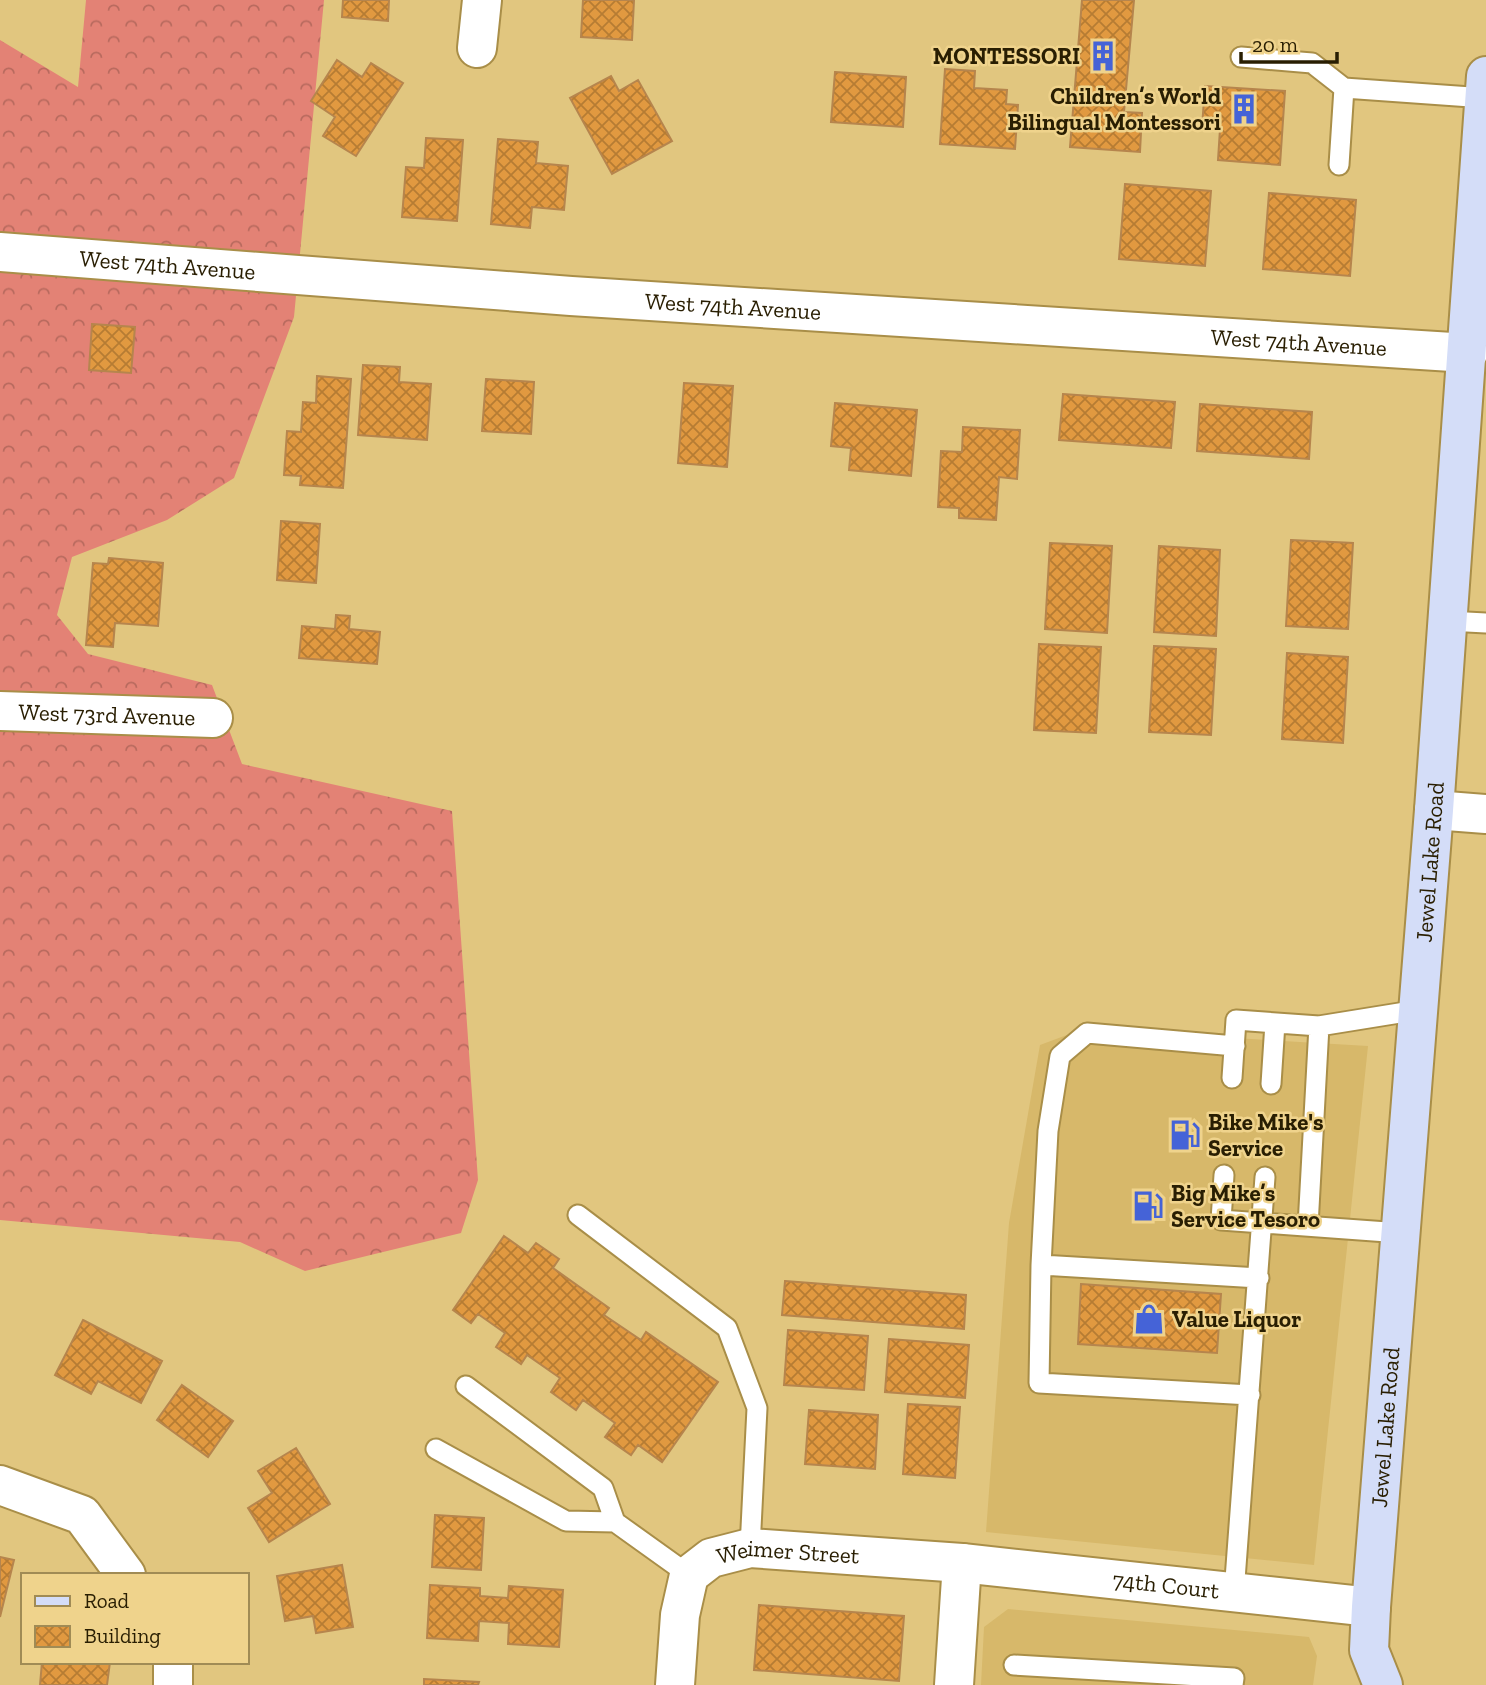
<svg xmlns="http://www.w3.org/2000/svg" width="1486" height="1685" font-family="'Zilla Slab',serif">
	<defs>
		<pattern id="forest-crowns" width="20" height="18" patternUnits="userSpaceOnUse" patternTransform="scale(1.75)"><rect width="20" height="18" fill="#e38275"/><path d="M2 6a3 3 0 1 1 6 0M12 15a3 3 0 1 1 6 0" fill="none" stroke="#b86a5e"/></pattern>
		<pattern id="building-cross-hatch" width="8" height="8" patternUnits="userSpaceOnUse" patternTransform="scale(1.75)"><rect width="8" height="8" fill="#e19940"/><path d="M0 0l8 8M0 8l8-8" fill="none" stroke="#b67c33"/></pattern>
	</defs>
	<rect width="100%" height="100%" fill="#e1c67f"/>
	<path fill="#d7b86a" d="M1083 1029 1368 1046 1314 1565 986 1532 1009 1223 1040 1045Z
		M1008 1609 1309 1637 1317 1656 1313 1685H981L984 1627Z"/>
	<path fill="url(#forest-crowns)" d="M86 0H324L294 317 234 478 167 520 72 557 57 615 88 654 212 685 242 764 452 811 478 1180 461 1233 305 1271 240 1242 0 1220V40L78 87Z"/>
	<path fill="url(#building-cross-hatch)" stroke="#b6854d" stroke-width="2" d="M343 0H389L388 21 342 17Z
		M583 0H634L632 40 581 37Z
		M1082 0H1134L1124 112 1142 113 1140 152 1070 147Z
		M337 60 362 77 371 63 403 83 356 156 323 136 335 117 311 101Z
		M945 69 975 71 974 88 1007 90 1006 104 1018 105 1015 149 940 144Z
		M835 72 906 77 903 127 831 122Z
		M611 76 619 91 638 80 672 141 612 174 570 98Z
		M1205 86 1285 91 1280 165 1218 160 1220 129 1202 127Z
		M426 138 463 140 457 221 402 217 406 167 424 168Z
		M498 139 538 142 536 163 568 166 564 210 532 207 530 228 491 224Z
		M1125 184 1211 191 1205 266 1119 259Z
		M1269 193 1356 200 1350 276 1263 269Z
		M92 324 135 327 131 373 89 370Z
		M363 365 400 367 399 382 431 384 427 440 358 435Z
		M317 376 351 379 343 488 300 485 301 476 284 475 287 431 301 432 303 402 316 403Z
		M486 379 534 382 531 434 482 431Z
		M684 383 733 386 727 467 678 463Z
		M1063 394 1175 402 1171 448 1059 440Z
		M835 403 917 410 911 476 849 470 851 448 831 446Z
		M1200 404 1312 412 1309 459 1197 451Z
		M963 427 1020 430 1017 479 999 477 996 520 959 518V508L938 507 941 451 962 452Z
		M281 521 320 524 316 583 277 580Z
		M1291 540 1353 543 1348 629 1286 626Z
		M1050 543 1112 546 1107 633 1045 629Z
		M1159 546 1220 550 1216 636 1154 632Z
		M109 558 163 563 158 626 115 623 113 647 86 645 93 563 108 564Z
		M336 615 350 616 349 629 380 632 377 664 299 658 302 626 335 629Z
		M1039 644 1101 647 1096 733 1034 730Z
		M1154 646 1216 649 1211 735 1149 732Z
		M1287 653 1348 657 1343 743 1282 739Z
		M504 1236 528 1253 536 1243 559 1259 553 1268 609 1308 604 1315 641 1340 646 1332 718 1382 662 1462 638 1445 631 1455 605 1437 615 1423 583 1400 576 1410 551 1392 560 1378 527 1355 521 1364 496 1347 505 1333 478 1314 471 1323 453 1310Z
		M785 1281 966 1295 964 1329 782 1315Z
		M1081 1284 1221 1294 1217 1353 1078 1344Z
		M83 1320 162 1361 141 1403 98 1381 91 1394 55 1375Z
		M788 1330 868 1336 864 1390 784 1385Z
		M889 1339 969 1345 965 1398 885 1392Z
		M182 1385 233 1421 208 1457 157 1420Z
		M908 1404 960 1407 955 1478 903 1474Z
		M809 1410 878 1415 875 1469 805 1464Z
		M296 1448 330 1504 269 1542 248 1508 272 1493 258 1471Z
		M435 1515 484 1518 481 1570 432 1567Z
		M0 1557 14 1560 0 1617Z
		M342 1565 353 1627 316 1633 313 1616 285 1621 277 1576Z
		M430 1585 480 1588V1596L508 1598 509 1586 563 1590 559 1647 508 1644 509 1623 479 1621 478 1641 427 1638Z
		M759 1605 904 1616 899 1681 754 1670Z
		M42 1662H110L107 1685H40Z
		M424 1679 479 1682 478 1685H424Z"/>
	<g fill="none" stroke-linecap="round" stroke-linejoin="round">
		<g stroke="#a98e48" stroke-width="23">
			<path id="lane" d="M1241 57 1312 63 1344 88
				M1339 165 1344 88 1485 98
				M1448 621 1486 623
				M1235 1046 1087 1033 1060 1056 1048 1131 1041 1265 1259 1278
				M1232 1078 1236 1020 1319 1026 1418 1010
				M1271 1084 1275 1023
				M1224 1175 1221 1220 1401 1233
				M578 1215 727 1328 757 1408 750 1548
				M1308 1226 1319 1026
				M1041 1265 1039 1383 1250 1395
				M466 1386 603 1488 615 1522 689 1575
				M436 1449 566 1521 615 1522
				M1234 1593 1265 1177
				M1014 1665 1234 1678 1233 1685"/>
		</g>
		<g stroke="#a98e48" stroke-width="42">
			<g id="street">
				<path d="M477 48 482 0"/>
				<path id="s1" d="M0 252 571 296 1468 353"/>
				<path id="s2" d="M0 711 213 718"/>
				<path d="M1434 810 1486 814"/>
				<path d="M0 1485 82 1515 126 1575"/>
				<path d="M173 1685V1662"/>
				<path id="s3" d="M675 1685 680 1615 689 1575 711 1558 750 1548 962 1563 1371 1607"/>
				<path d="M954 1685 962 1563"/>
			</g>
		</g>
		<g stroke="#a98e48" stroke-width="42">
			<g id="secondary">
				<path id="s4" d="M1383 1685 1369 1650 1371 1607 1434 810 1486 76"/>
			</g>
		</g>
		<use href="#lane" stroke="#fff" stroke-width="19"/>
		<use href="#street" stroke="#fff" stroke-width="38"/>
		<use href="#secondary" stroke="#d4ddf8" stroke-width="38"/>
	</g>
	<defs>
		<g id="building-bare" transform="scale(2.415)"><path d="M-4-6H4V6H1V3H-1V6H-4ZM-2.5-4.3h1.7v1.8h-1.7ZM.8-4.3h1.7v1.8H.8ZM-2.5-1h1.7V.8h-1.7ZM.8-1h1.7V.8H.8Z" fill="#4563d7" stroke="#efd38c" stroke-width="2.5" paint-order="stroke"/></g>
		<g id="fuel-bare" transform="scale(2.415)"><path d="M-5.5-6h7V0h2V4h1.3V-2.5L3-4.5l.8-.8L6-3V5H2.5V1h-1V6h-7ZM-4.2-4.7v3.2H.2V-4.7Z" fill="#4563d7" stroke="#efd38c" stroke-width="2.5" paint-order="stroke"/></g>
		<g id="shop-bare" transform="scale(2.415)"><path d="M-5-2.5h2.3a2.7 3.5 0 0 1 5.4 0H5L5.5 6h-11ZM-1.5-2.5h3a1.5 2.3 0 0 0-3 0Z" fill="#4563d7" stroke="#efd38c" stroke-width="2.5" paint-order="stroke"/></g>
	</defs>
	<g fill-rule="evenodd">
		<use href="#building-bare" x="1103" y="56"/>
		<use href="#building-bare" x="1244" y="109"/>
		<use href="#fuel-bare" x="1185" y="1135"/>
		<use href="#fuel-bare" x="1148" y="1206"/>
		<use href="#shop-bare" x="1149" y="1319"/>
	</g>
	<g text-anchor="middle" stroke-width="5" stroke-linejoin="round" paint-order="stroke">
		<g font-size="23" font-weight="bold" fill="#291e02" stroke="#efd38c" text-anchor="start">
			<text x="1080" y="64" text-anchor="end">MONTESSORI</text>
			<text x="1221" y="104" text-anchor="end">Children’s World<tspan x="1221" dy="26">Bilingual Montessori</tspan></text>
			<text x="1208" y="1130">Bike Mike's<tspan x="1208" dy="26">Service</tspan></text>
			<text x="1171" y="1201">Big Mike’s<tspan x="1171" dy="26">Service Tesoro</tspan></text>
			<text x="1172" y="1327">Value Liquor</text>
		</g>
		<g font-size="23" fill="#291e02" stroke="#efd38c">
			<text dy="8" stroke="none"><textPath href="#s1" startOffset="168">West 74th Avenue</textPath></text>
			<text dy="8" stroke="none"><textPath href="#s1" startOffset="735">West 74th Avenue</textPath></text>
			<text dy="8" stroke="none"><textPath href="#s1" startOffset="1302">West 74th Avenue</textPath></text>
			<text dy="8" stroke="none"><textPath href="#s2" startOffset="107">West 73rd Avenue</textPath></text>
			<text dy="8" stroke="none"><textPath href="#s4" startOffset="828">Jewel Lake Road</textPath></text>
			<text dy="8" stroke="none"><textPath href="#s4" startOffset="261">Jewel Lake Road</textPath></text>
			<text dy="8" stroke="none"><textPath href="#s3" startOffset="217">Weimer Street</textPath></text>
			<text dy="8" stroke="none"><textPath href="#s3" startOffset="597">74th Court</textPath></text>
		</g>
	</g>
	<rect x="21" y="1573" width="228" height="91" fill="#efd38c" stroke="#a08b55" stroke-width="2"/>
	<rect x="35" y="1596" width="35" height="10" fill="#d4ddf8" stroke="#a08b55" stroke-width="2"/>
	<text x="84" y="1608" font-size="21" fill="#291e02">Road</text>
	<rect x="35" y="1626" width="35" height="21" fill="url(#building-cross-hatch)" stroke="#a08b55" stroke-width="2"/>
	<text x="84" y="1643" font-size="21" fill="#291e02">Building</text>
	<path d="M1241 52v10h96v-10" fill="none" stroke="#291e02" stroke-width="3.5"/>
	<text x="1252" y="52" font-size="21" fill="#291e02" stroke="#efd38c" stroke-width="5" paint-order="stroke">20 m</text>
</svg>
